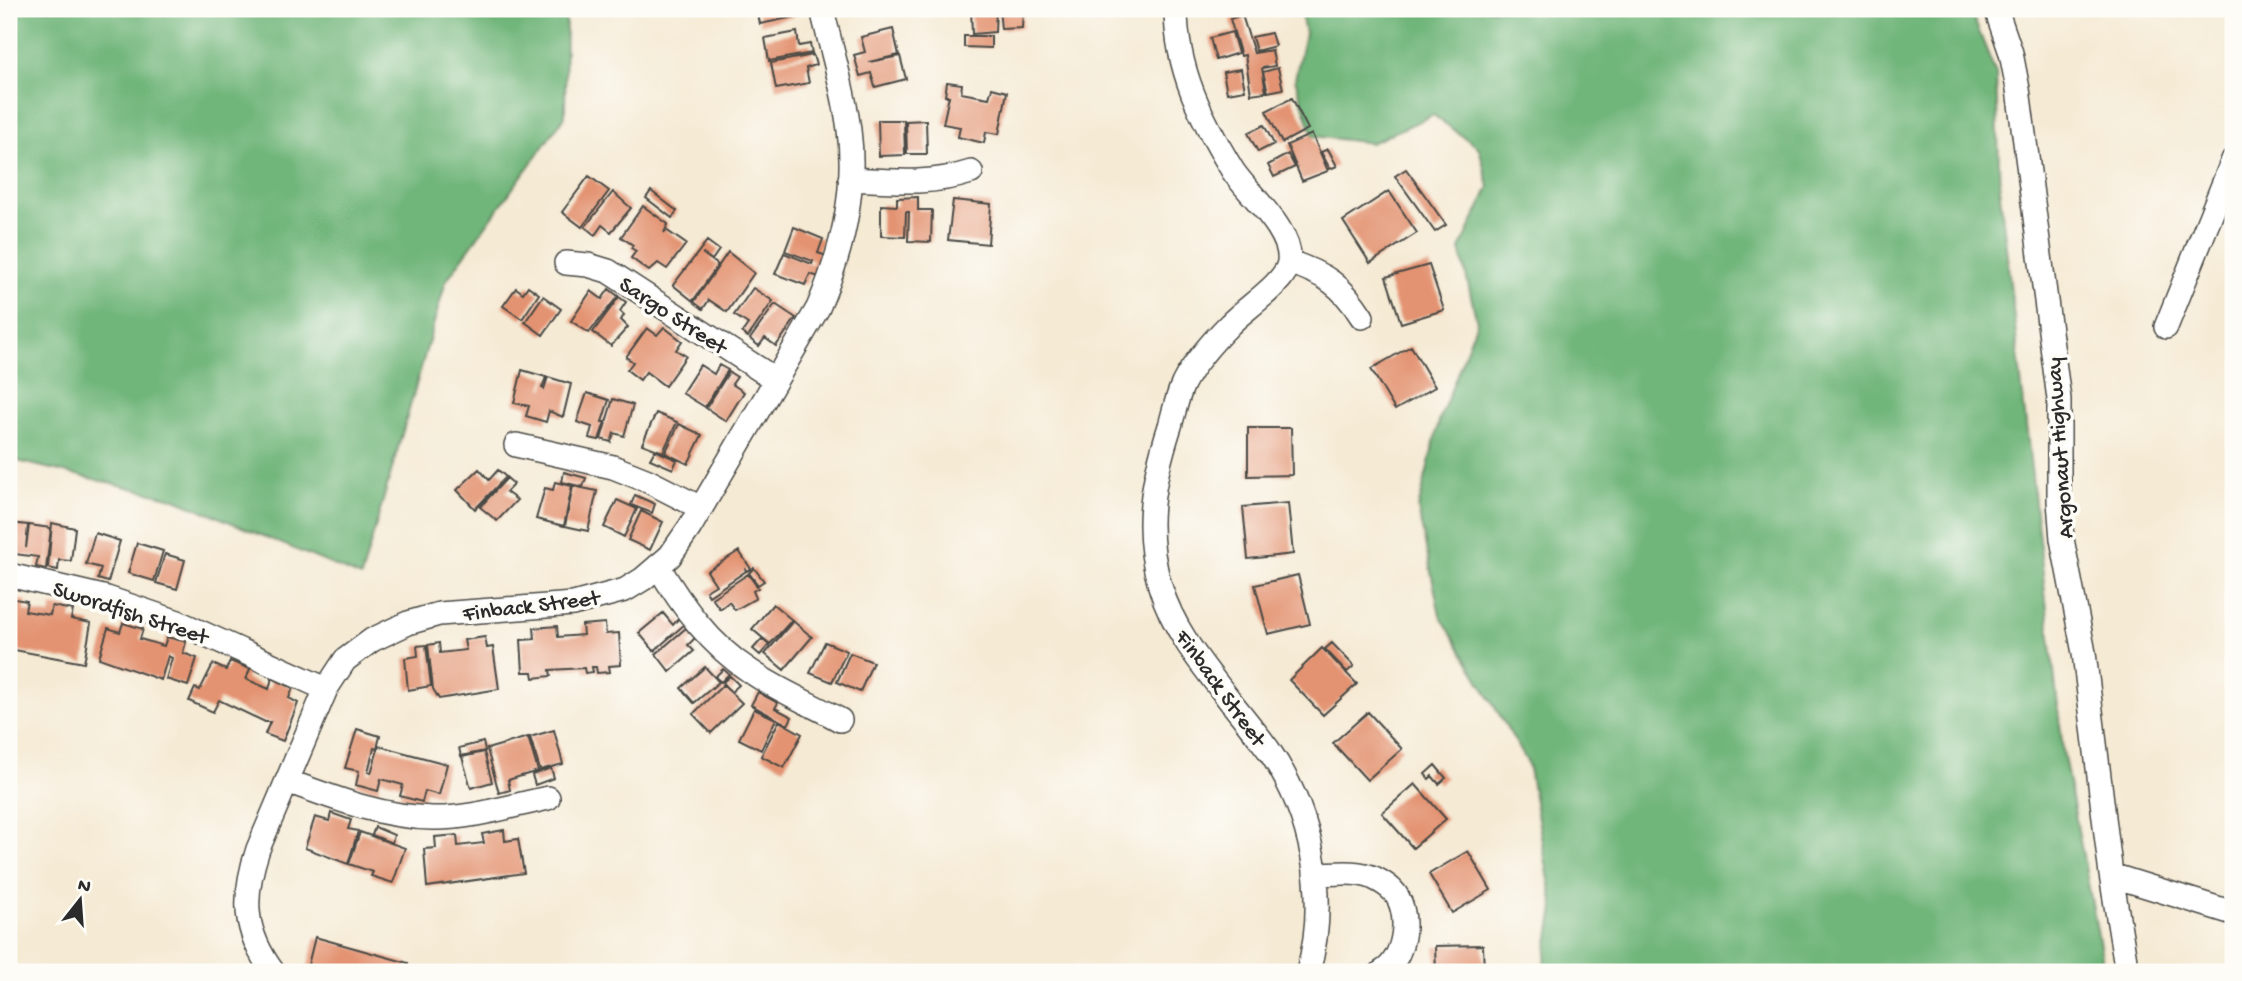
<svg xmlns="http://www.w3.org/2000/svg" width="2242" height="981" font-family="'Gochi Hand',sans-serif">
	<rect width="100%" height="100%" fill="#fdfcf7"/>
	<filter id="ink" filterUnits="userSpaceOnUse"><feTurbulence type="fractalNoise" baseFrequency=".0143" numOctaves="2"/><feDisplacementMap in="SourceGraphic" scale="14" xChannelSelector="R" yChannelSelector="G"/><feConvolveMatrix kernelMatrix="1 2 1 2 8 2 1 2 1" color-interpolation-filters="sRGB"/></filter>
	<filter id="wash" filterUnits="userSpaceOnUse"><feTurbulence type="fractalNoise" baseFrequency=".00686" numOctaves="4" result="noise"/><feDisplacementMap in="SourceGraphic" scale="28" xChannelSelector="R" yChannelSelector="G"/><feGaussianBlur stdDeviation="1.57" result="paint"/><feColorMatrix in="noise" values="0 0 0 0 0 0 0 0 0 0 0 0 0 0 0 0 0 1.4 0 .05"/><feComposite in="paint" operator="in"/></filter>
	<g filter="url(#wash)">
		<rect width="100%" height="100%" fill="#f5ead4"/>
		<path fill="#70b579" stroke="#4e7052" stroke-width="2" d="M9 9H566L565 116 446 281 361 577 173 498 9 459Z
			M1300 9H1970L1996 74 2000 194 2063 751 2105 972H1543L1554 908 1528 763 1440 615 1418 509 1439 421 1477 322 1460 249 1489 187 1479 148 1433 115 1371 143 1313 136 1295 79 1305 33Z"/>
		<g id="blocks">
			<path fill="#e39371" d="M757 9H792L794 17 760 24Z
				M971 9H996L995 32 972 34Z
				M999 9H1023L1022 28 1001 29Z
				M1242 15 1254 53 1272 50 1275 66 1262 68 1266 92 1251 94 1245 55 1241 56 1230 19Z
				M893 29 899 55 869 62 900 56 906 79 875 87 871 73 860 76 854 55 865 52 861 37Z
				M797 32 799 46 810 44 812 53 769 61 765 38Z
				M1232 32 1238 53 1216 60 1210 38Z
				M1271 33 1275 46 1256 51 1252 37Z
				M964 36H991V48L964 47Z
				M813 55 816 65 806 68 809 83 776 89 771 63Z
				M1278 68 1283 89 1268 92 1263 72Z
				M1241 69 1245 90 1227 93 1223 72Z
				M947 82 962 84 961 93 989 98 992 88 1007 92 999 134 986 132 984 143 958 137 960 127 943 124 949 96H945Z
				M1292 98 1308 129 1282 143 1266 111Z
				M878 120H904L905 155 879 156Z
				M926 120 927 154H907L906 121Z
				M1264 125 1274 144 1258 152 1248 133Z
				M1312 134 1328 171 1302 181 1287 145Z
				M1328 149 1337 166 1330 169 1321 152Z
				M1288 154 1295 167 1274 177 1268 165Z
				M1406 169 1446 225 1435 232 1395 176Z
				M589 176 609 191 582 227 562 212Z
				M651 191 677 211 672 218 646 198Z
				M1389 191 1417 233 1370 263 1343 221Z
				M613 192 631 208 611 232 602 225 595 235 585 227Z
				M918 197V210H932L931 242 908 241 909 212H906L905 237 881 236V205L897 206V198Z
				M953 200 991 204 988 244 948 240Z
				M643 206 668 224 664 233 666 230 686 244 667 269 658 263 649 271 631 258 636 251 631 248 633 245 621 237Z
				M794 227 823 239 818 253 830 257 822 278 810 274 805 285 775 274 784 253 812 264 813 261 785 251Z
				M707 241 719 250 712 260 702 253 718 265 693 301 673 285Z
				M728 252 754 273 727 312 709 300 703 309 694 302Z
				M1429 265 1444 310 1401 323 1386 277Z
				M528 286 539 294 522 319 503 306 516 288 523 293Z
				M753 288 773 301 748 337 742 333 748 324 734 315Z
				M609 289 618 296 589 333 571 321 591 291 602 299Z
				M543 296 561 309 543 335 525 322Z
				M619 297 626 302 620 311 624 315 621 320 628 327 611 346 593 332Z
				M775 304 796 318 776 346 765 338 759 346 750 339Z
				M664 327 682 341 676 350 686 356 665 386 646 372 640 380 627 370 633 362 626 357 647 328 657 335Z
				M1411 346 1435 387 1395 410 1371 369Z
				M700 365 714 374 719 365 728 370 705 407 682 393Z
				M522 370 546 377 542 388 544 389 548 377 571 384 563 417 549 411 546 422 526 416 529 406 514 403Z
				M729 372 737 377 732 384 744 392 726 421 706 408Z
				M587 393 609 400 602 422H605L599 440 589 438 592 427 577 422Z
				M613 399 633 405 624 436 614 433 611 442 601 439Z
				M656 413 677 422 663 452 642 444Z
				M679 424 702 435 688 464 665 453Z
				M1248 428H1291L1292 475 1248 476Z
				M655 450 677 460 673 469 650 459Z
				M479 469 489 480 498 470 506 477 475 509 457 490Z
				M564 472 586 478 583 487 562 482Z
				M507 478 514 484 506 492 517 500 497 521 480 507Z
				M555 482 572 486 564 526 536 519 545 488 553 490Z
				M573 486 597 491 588 531 565 526Z
				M635 495 655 504 652 513 631 505Z
				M617 500 637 509 624 537 604 527Z
				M1288 503 1293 554 1248 559 1243 507Z
				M641 511 663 522 650 550 628 540Z
				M9 523 28 525 26 548 29 525 51 528 46 569 36 567 38 557 15 554 13 565 9 564Z
				M52 523 75 528 71 561 59 560 58 570 48 568Z
				M95 533 120 541 108 582 98 579 101 568 86 564Z
				M137 543 163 551 154 581 128 573Z
				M739 551 751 569 747 571 745 568 746 571 709 596 706 591 716 585 707 571Z
				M165 554 185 560 177 589 156 583Z
				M754 568 764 581 758 585 749 573Z
				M748 574 758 588 753 591 756 598 735 610 729 602 720 609 712 598Z
				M1298 575 1310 624 1268 634 1255 585Z
				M9 598 27 601 25 611 50 615 52 606 73 610 71 619 91 623 84 663 9 649Z
				M773 604 792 620 770 644 752 629Z
				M663 613 673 625 679 618 685 624 654 651 639 633Z
				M793 621 812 637 784 670 765 654Z
				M123 623 143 629 140 639 164 646 167 637 186 642 183 653 197 658 188 686 166 679 172 658 168 656 161 680 99 658 108 628 120 632Z
				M605 623 606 634 619 633 621 665 609 666 610 672 597 673 596 667H592L593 672 585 673 584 668 550 670 551 676 534 678 533 672H523L521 640 535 639 534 628 557 626 558 637 583 635 582 625Z
				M686 628 695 638 688 645 694 651 670 672 656 654Z
				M485 637 487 648 493 647 499 689 439 699 433 689 428 645 439 643 440 653 466 650 464 640Z
				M762 639 769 645 760 655 753 649Z
				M825 642 847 651 832 682 810 673Z
				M1332 643 1354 666 1347 672 1325 649Z
				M426 645 431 686 408 690 405 658 418 656 417 646Z
				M1322 648 1357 684 1323 715 1289 680Z
				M850 653 873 662 860 692 837 682Z
				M230 661 250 669 246 679 269 689 272 678 293 688 289 698 298 703 283 741 265 734 270 722H265L219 700 213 712 189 701 195 688 200 690 213 664 226 670Z
				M705 667 719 682 694 703 681 688Z
				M723 669 729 674 721 682 715 677Z
				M730 676 739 685 731 692 723 682Z
				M723 685 742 703 711 733 693 714Z
				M758 692 778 703 775 708 792 717 788 725 751 705Z
				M754 709 776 719 761 750 739 739Z
				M1368 712 1402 749 1367 780 1333 743Z
				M779 721 802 734 784 768 761 756Z
				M357 729 380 736 377 749 374 748 368 772 371 773 379 746 447 764 439 795 425 791 422 802 400 796 403 785 381 779 378 791 356 785 359 771 345 768Z
				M554 730 563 764 540 770 530 737Z
				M528 737 538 771 508 780 510 790 499 793 487 749Z
				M483 742 485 751 461 756 459 748Z
				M484 752 492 782 471 788 462 757Z
				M1435 765 1446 778 1439 784 1432 776 1429 779 1425 774Z
				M551 768 554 778 535 785 532 775Z
				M1415 784 1446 819 1413 848 1382 813Z
				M331 813 351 820 348 829 358 831 348 864 305 848 315 817 329 821Z
				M375 827 394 835 392 843 372 835Z
				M504 830 505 841 518 839 524 873 427 887 424 849 436 848 435 837 457 835 458 846 484 843 482 834Z
				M360 832 405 848 393 883 371 876 373 872 349 864Z
				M1468 851 1491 890 1452 913 1429 874Z
				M315 937 408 963 406 972H321L307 969Z
				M1483 945 1484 972H1436L1435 946Z"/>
		</g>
	</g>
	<g filter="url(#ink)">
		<use href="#blocks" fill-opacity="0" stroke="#494844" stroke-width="2"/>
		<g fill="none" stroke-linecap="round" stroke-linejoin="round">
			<g stroke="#494844" stroke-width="26">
				<path id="minor" d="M1176 9C1176 70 1202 120 1233 171 1249 195 1293 231 1289 262 1286 283 1245 308 1230 324 1212 342 1194 362 1183 384 1177 397 1174 412 1170 426 1152 482 1143 528 1160 586 1173 630 1203 666 1231 702 1243 717 1256 733 1268 749 1313 814 1329 897 1308 972
					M1996 9 2011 53 2018 89 2059 399V501L2062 539 2084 653 2111 875 2127 972
					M850 179C892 181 931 185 971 172
					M1289 262C1325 274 1342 285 1362 317
					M566 263 588 265 608 271 776 380
					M2166 327 2233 160
					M516 445 613 467 648 481 701 508
					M658 566C682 606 710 645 750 671 777 690 811 704 840 720
					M9 575 107 598 178 622 326 689
					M287 781C334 798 381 817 432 818 470 819 510 806 548 798
					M1315 874C1333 874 1357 870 1374 878 1380 881 1388 886 1392 890 1412 909 1406 959 1382 972
					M2111 875 2233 913
					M273 972C243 931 242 897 258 849L326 689 345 660 372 640 408 623 439 614 573 604 625 590 643 579 670 556 690 527 818 308C842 252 857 192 849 130 844 89 831 49 822 9"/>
			</g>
			<use href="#minor" stroke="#fff" stroke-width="23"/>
		</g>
	</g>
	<g text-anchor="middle" stroke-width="7" stroke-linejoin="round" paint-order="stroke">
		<g font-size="23" fill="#2b2b2b" stroke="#fdfcf7">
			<text transform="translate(674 314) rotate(33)" y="8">Sargo Street</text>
			<text transform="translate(2058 448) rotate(-94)" y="8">Argonaut Highway</text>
			<text transform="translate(531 604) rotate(-7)" y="8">Finback Street</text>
			<text transform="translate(131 611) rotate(18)" y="8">Swordfish Street</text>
			<text transform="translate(1222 687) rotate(54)" y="8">Finback Street</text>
		</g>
	</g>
	<rect width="2242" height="981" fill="none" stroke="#fdfcf7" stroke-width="35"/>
	<g transform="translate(80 900) rotate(17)" stroke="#fdfcf7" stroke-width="5" paint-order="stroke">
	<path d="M0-5L12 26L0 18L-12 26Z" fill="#2b2b2b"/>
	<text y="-10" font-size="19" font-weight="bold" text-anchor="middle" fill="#2b2b2b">N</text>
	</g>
</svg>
